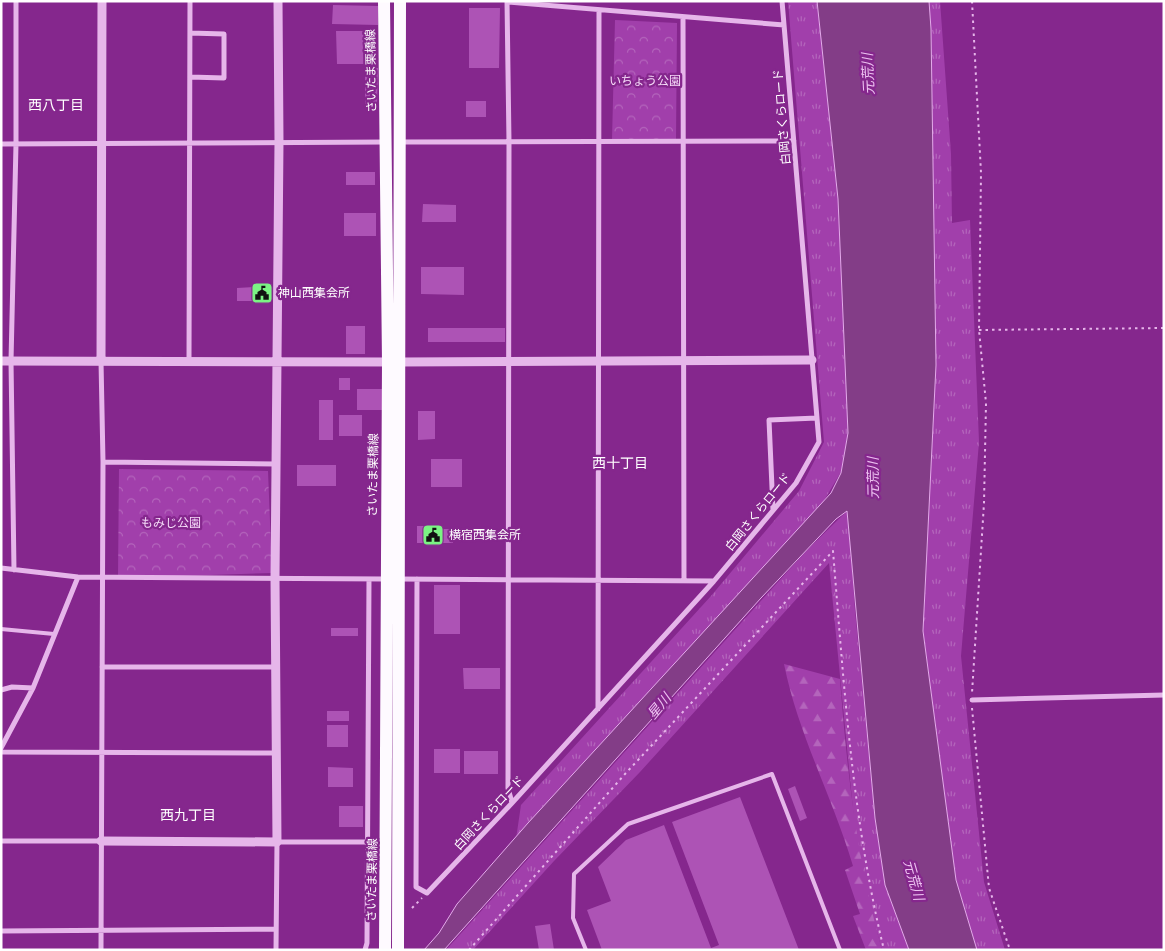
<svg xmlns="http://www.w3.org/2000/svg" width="1165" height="951" font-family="'Asap Condensed','Noto Sans JP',sans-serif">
	<defs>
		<pattern id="grass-tufts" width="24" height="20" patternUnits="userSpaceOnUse" patternTransform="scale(1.25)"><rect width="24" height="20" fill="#a13fab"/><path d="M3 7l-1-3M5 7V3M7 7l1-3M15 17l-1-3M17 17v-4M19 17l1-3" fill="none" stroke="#b465bc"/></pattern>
		<pattern id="forest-firs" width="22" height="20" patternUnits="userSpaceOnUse" patternTransform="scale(1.25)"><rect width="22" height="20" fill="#a13fab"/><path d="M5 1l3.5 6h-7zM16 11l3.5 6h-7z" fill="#b465bc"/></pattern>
		<pattern id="park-crowns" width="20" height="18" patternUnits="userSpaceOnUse" patternTransform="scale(1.25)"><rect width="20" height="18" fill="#a13fab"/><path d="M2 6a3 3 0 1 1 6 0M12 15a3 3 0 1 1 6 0" fill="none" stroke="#b465bc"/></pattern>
	</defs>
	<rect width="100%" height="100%" fill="#85278d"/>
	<path fill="url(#grass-tufts)" d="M788 1H817L838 199 848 433 841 472 822 504 516 839 521 805 711 596 799 491 824 442Z
		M929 1H940L951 154 952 223 970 220 979 442 961 656 984 882 1005 950H977L956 880 923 631 936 365 931 29Z
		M848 510 855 611 875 818 885 885 909 950H882L868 901 855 830 829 563 640 772 554 861 473 950H446L806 551Z"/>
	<path fill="url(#forest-firs)" d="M784 664 840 679C847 771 857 861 882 950H866L853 916 860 914 845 870 853 866C833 798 798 734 784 664Z"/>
	<path fill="url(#park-crowns)" d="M615 20 677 23 676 139 612 140Z
		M119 469 268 471 272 573 118 578Z"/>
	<path fill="#833d87" stroke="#e4abeb" d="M817 1H929L931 29 936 365 923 631 956 880 977 950H909L885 885 875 818 847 511 836 519 761 598 444 950H424L439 933 457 904 528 823 831 493 841 473 848 433 838 199Z"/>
	<path fill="#ad53b5" d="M333 5 378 6V25L332 24Z
		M469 8H500L499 68H469Z
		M336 31H364L365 64H337Z
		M365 68H378L377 105H365Z
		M466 101H486V117H466Z
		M346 172H375V185H346Z
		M423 204 456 205V222H422Z
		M344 213H376V236H344Z
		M421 267H464V295L421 294Z
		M268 283V301H237V288L254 287V284Z
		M346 326H365V354H346Z
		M428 328H505V342H428Z
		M339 378H350V390H339Z
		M357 389H383V410H357Z
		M319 400H333V440H319Z
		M418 411H435V439L418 440Z
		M339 415H362V436H339Z
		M431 459H462V487H431Z
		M297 465H336V486H297Z
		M417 526H432V529H453V543H417Z
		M434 585H460V634H434Z
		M331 628H358V636H331Z
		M463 668H500V689H464Z
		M327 711H349V721H327Z
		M327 725H348V747H327Z
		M434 749H460V773H434Z
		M464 751H498V774H464Z
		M328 767 353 768V787H328Z
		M795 786 807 818 800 821 788 789Z
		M740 797 799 950H602L587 910 611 901 598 867 626 840 664 825 711 948 719 945 672 822Z
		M339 806H363V827H339Z
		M550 924 554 950H539L535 926Z"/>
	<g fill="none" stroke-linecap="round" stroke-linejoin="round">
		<path stroke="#e6b6ea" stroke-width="2" stroke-dasharray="2.5 4" stroke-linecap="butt" d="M972 1 981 173 979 330 986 403 984 503 972 693
			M979 330 1164 328
			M972 708 989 888 1010 950
			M412 908 422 898
			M469 950 625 774 833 551C844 685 852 818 884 950"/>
		<path stroke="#e6b6ea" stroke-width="4" d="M1 629 54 634
			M586 950 573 918 574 874 628 824 772 774 840 950"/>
		<path stroke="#e6b6ea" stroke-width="5" d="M507 1 509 142 508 788 512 803
			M507 2 784 25
			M683 17 684 581
			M190 77 224 78V34L190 33
			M399 142 794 141
			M1 144 386 142
			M189 361 190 1
			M103 462 276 464
			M773 510 769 420 817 418
			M1 568 78 577 385 579
			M14 570 11 361 16 144V1
			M399 579 714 581
			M417 579 416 887 427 893 512 803 714 581 796 483 819 442 782 1
			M102 667H277
			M1 690 12 687 33 688
			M972 700 1164 695
			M598 709 599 10
			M1 748 33 688 78 577
			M1 752 277 753
			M1 841H101
			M1 931 276 929
			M101 950 103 462 101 361
			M276 950 277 842H368
			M365 950 367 943 369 579"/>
		<path stroke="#e6b6ea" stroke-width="9" d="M1 361 400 362 812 360
			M101 361 102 1
			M101 841 277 842 275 578 279 142 278 1"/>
		<path stroke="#fefaff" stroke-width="12" d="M384 1 388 362 385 950
			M398 950 400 1"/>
	</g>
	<defs>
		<g id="civic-square" transform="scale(1.125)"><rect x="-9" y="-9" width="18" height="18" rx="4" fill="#7bf384" stroke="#85278d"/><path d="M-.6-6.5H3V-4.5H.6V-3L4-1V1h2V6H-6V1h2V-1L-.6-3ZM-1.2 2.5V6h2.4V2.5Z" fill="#111"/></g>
	</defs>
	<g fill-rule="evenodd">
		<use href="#civic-square" x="262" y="293"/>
		<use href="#civic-square" x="433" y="535"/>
	</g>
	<g text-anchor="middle" stroke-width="4.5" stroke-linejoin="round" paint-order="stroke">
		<g font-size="12" fill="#fff" stroke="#85278d">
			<text transform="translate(371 71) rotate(-91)" y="4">さいたま栗橋線</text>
			<text transform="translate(782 117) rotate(-95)" y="4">白岡さくらロード</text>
			<text transform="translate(373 475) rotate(-89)" y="4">さいたま栗橋線</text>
			<text transform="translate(758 512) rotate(-51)" y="4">白岡さくらロード</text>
			<text transform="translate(489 813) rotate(-47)" y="4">白岡さくらロード</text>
			<text transform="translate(372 880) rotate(-89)" y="4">さいたま栗橋線</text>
		</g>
		<g font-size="12" fill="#f5daf8" stroke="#85278d">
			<text x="645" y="85">いちょう公園</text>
			<text x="171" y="527">もみじ公園</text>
		</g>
		<g font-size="12" fill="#fff" stroke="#85278d" text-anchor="start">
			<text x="278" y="297">神山西集会所</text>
			<text x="449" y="539">横宿西集会所</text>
		</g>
		<g font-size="14" font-style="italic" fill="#edc2f1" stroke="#85278d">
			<text transform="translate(868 74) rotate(-93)" y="5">元荒川</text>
			<text transform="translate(873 478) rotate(-91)" y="5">元荒川</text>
			<text transform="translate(659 706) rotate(-50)" y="5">星川</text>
			<text transform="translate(914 880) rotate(74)" y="5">元荒川</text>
		</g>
		<g font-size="14" fill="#fff" stroke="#85278d">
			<text x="56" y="110">西八丁目</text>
			<text x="620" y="468">西十丁目</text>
			<text x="188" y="820">西九丁目</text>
		</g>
	</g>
	<rect width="1165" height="951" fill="none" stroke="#ffffff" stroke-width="5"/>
</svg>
